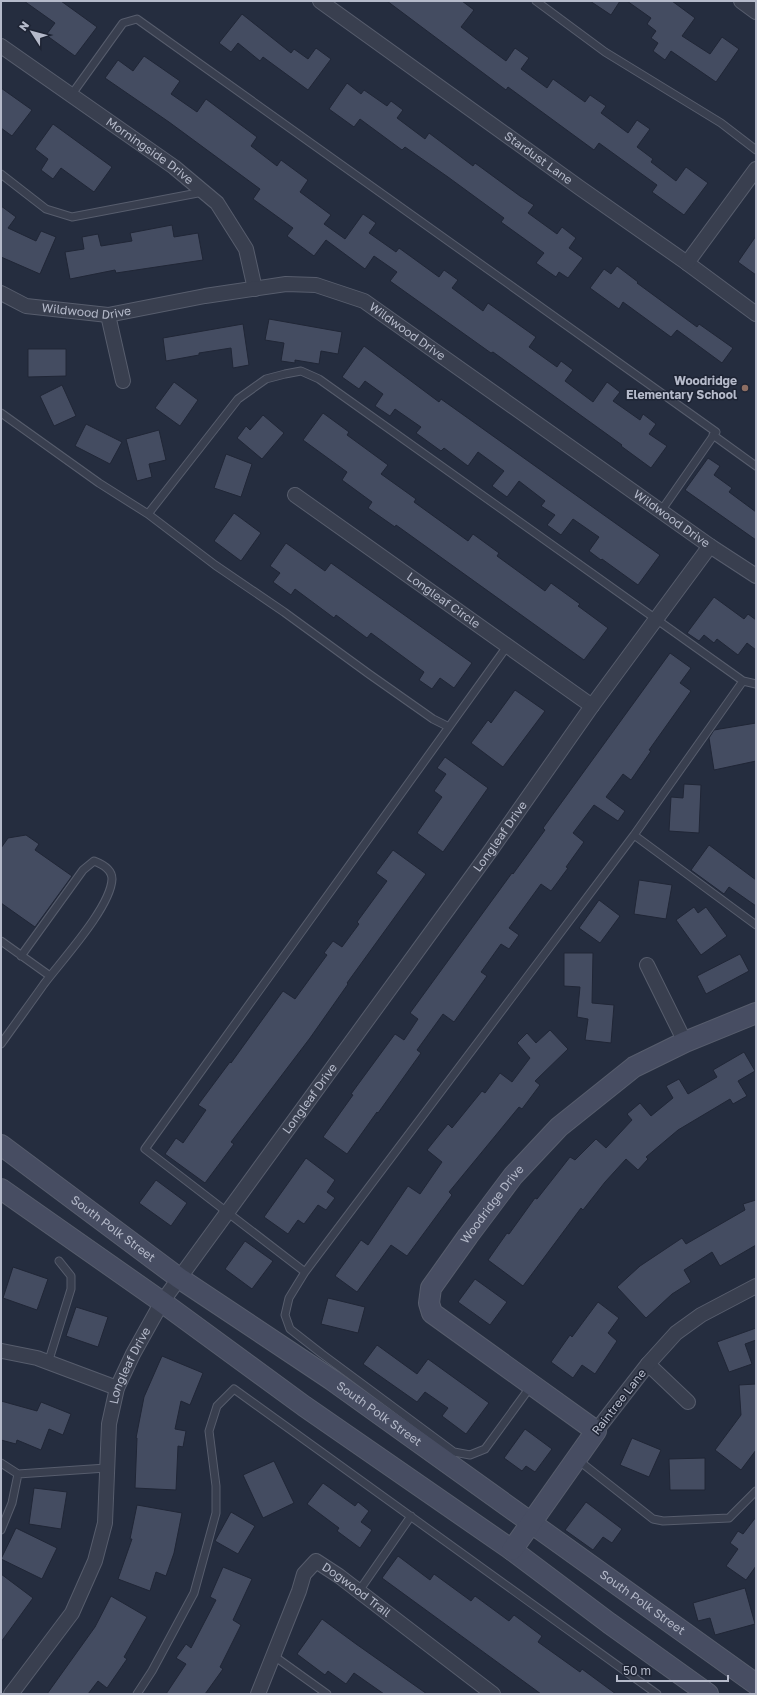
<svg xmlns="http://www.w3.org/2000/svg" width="757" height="1695" font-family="'Golos Text',sans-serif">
	<rect width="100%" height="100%" fill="#252d3f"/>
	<path fill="#444c61" stroke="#202636" d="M24 1H61L97 27 75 56 46 35 55 23Z
		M387 1H462L474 10 461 27 475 38 506 61 515 48 529 58 521 69 547 88 553 79 585 102 590 95 606 106 601 113 628 133 637 120 650 129 637 147 653 159 651 162 676 181 686 167 708 183 684 215 652 192 657 185 599 143 594 150 508 87 506 90Z
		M590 1H620L611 15Z
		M627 1H672L695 18 682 36 710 54 722 37 739 49 716 82 671 51 665 60 653 51 658 43 651 38 656 31 647 24 651 18Z
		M242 14 291 53 294 49 308 59 316 48 331 59 308 90 263 57 260 61 238 43 231 52 219 43Z
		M144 56 180 81 171 94 197 112 206 99 257 137 251 146 277 166 281 160 308 180 300 192 331 215 324 224 345 239 363 214 376 223 369 233 396 252 399 248 439 277 444 270 458 280 452 288 483 311 488 303 536 337 529 347 557 367 561 361 573 370 565 381 593 402 607 382 620 392 613 401 640 420 643 414 656 424 649 434 667 446 651 468 621 446 622 445 493 352 491 353 390 281 397 272 374 256 365 269 326 240 314 256 287 236 293 228 253 199 260 189 169 122 105 78 118 60 133 71Z
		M347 83 361 94 364 90 387 106 391 101 403 110 397 118 425 139 429 133 473 166 475 163 520 196 534 205 528 213 557 234 562 227 576 238 569 248 583 258 568 278 559 272 556 277 536 263 544 253 501 222 504 218 448 177 405 147 402 150 360 119 354 127 329 109Z
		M1 88 32 110 12 136 1 128Z
		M53 124 112 167 94 192 61 168 53 179 41 170 48 159 35 149Z
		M1 206 16 217 8 228 36 241 41 231 56 237 40 274 1 257Z
		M172 225 174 237 198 233 203 260 116 273 115 270 70 279 65 252 84 249 82 237 98 234 101 246 132 241 130 233Z
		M756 236V275L738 262Z
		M617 266 638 282 637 283 697 327 699 324 733 348 722 363 677 330 671 337 623 302 619 309 590 288 604 269 611 274Z
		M269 319 342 332 338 354 321 351 319 364 295 360V363L281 361 284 343 265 340Z
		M243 324 249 365 233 368 231 348 199 353V355L166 361 163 338Z
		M364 346 439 402 441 399 660 555 638 585 602 559 601 560 589 551 599 537 573 519 561 535 547 525 555 515 541 506 545 501 519 481 507 497 492 486 504 471 478 452 468 466 444 448 441 451 416 433 421 427 395 409 390 416 375 406 383 394 365 381 359 389 342 377Z
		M28 349H66V376L28 377Z
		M174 382 198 400 180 426 155 408Z
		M62 385 76 416 54 426 40 396Z
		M323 413 349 432 347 435 388 465 381 474 416 499 414 502 468 541 473 534 499 553 497 556 545 591 551 583 580 604 578 606 608 628 584 660 396 525 395 527 368 508 372 502 342 480 347 472 303 440Z
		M263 415 284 433 262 459 237 438 246 426 250 430Z
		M86 424 122 442 110 464 75 446Z
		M159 430 166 460 149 464 152 477 137 481 126 439Z
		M226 454 252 464 241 497 214 488Z
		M708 458 720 466 714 475 732 488 729 492 756 512V540L685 490Z
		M234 513 261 533 241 561 214 541Z
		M286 543 325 571 331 563 472 663 454 688 440 678 432 689 419 680 424 672 371 633 367 638 336 615 334 618 295 589 291 595 273 582 280 573 270 566Z
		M714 597 744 619 748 614 756 620V650L747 643 738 655 717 639 714 643 704 635 699 641 687 633Z
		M670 653 691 668 680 683 691 691 649 750 651 751 631 780 623 774 606 797 625 811 618 821 594 805 573 833 584 842 566 867 568 868 551 891 541 884 509 928 519 935 509 949 501 944 481 972 487 976 454 1022 443 1014 417 1050 421 1053 378 1113 377 1112 347 1154 323 1137 353 1095 351 1094 395 1034 404 1040 418 1019 410 1013 485 910 512 873 513 874 545 830 543 828Z
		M515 690 545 711 503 767 471 743 488 720 491 723Z
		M756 723V761L714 770 709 738 714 730Z
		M445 757 488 788 443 852 417 833 442 797 434 791 446 774 437 768Z
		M684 784 701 785 699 833 669 831 671 797 683 798Z
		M26 835 39 844 35 850 72 876 35 927 1 903V848L8 838Z
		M709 845 756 880V906L729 887 724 894 691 870Z
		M393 850 426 874 347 983 348 984 310 1038 231 1142 234 1144 205 1183 165 1154 176 1138 183 1143 206 1110 198 1105 230 1062 231 1063 283 991 295 999 327 955 324 953 333 941 342 947 359 924 357 922 387 881 376 873Z
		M639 880 672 885 666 919 634 914Z
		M599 900 620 916 600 943 579 928Z
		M694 907 698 913 706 907 727 936 701 955 676 920Z
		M564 953H593L592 1003 614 1005 611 1043 585 1040 588 1019 577 1017 580 987 564 986Z
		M740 954 749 971 706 994 697 976Z
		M550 1030 568 1049 535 1081 540 1085 522 1109 519 1107 449 1192 452 1195 407 1256 391 1245 357 1292 335 1276 361 1240 368 1245 408 1186 420 1194 442 1162 427 1150 448 1124 452 1128 482 1091 485 1093 500 1073 512 1082 530 1058 517 1043 527 1033 536 1043Z
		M744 1052 755 1071 738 1081 747 1096 733 1104 730 1099 678 1130 646 1157 648 1159 638 1170 626 1159 605 1182 583 1210 581 1208 523 1286 488 1260 507 1233 509 1234 535 1198 537 1199 570 1157 575 1160 596 1139 606 1148 632 1120 627 1114 640 1103 651 1116 673 1098 666 1086 679 1079 688 1094 717 1077 713 1070Z
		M306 1158 335 1180 327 1192 335 1198 326 1210 318 1205 304 1224 298 1220 288 1234 264 1217Z
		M156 1180 187 1203 171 1226 139 1203Z
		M756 1200V1245L720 1266 712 1252 684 1270 691 1282 672 1294 646 1318 617 1287 640 1266 682 1238 686 1244 745 1210 743 1204Z
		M245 1241 273 1261 252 1289 225 1269Z
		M13 1267 48 1279 37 1310 3 1298Z
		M475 1279 507 1302 490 1325 458 1302Z
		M328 1298 365 1307 358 1333 321 1324Z
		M598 1302 619 1318 608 1333 617 1341 595 1374 582 1365 573 1378 551 1362 570 1335 572 1337Z
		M76 1307 108 1317 98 1347 66 1336Z
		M756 1328V1340L745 1344 752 1364 729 1372 717 1342Z
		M377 1345 417 1374 428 1359 489 1403 466 1434 442 1416 448 1408 425 1392 417 1402 363 1364Z
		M162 1356 203 1373 190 1405 181 1401 175 1429 186 1431 183 1447 178 1446 176 1490 135 1488 137 1438H136L144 1397Z
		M756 1384V1450L741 1470 715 1450 741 1415 739 1385Z
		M1 1401 37 1411 41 1402 71 1414 63 1435 49 1429 41 1450 17 1440 16 1444 1 1440Z
		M525 1429 552 1449 535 1472 526 1466 522 1471 504 1458Z
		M632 1438 661 1450 649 1477 620 1465Z
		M705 1458V1490H670L669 1459Z
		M274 1461 294 1503 263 1518 243 1475Z
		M323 1483 355 1506 358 1502 369 1511 361 1522 372 1530 360 1548 337 1531 339 1528 307 1504Z
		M34 1488 67 1492 61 1529 29 1524Z
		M586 1502 622 1529 612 1543 603 1537 593 1550 565 1530Z
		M137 1505 182 1513 174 1553 166 1576 156 1572 150 1591 118 1579 132 1539H130Z
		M231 1512 255 1526 238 1554 215 1541Z
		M756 1517V1566L746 1580 726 1566 738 1549 730 1543 738 1531 743 1534Z
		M16 1528 57 1548 42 1579 1 1559Z
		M398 1556 430 1580 434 1574 471 1601 475 1596 509 1621 514 1615 542 1636 538 1642 580 1672 582 1669 616 1694H541L382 1578Z
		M223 1567 252 1579 233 1620 241 1625 220 1667 223 1669 205 1694H166L186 1664 176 1658 186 1644 191 1648 216 1600 210 1597Z
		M1 1574 33 1598 1 1642Z
		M745 1588 755 1624 715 1635 710 1618 698 1621 693 1603Z
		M111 1596 147 1617 124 1657 127 1659 107 1688 98 1681 88 1694H47L95 1627Z
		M322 1619 356 1644 427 1694H384L354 1673 346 1684 328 1671 325 1675 297 1654Z"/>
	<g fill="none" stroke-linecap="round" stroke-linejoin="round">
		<g stroke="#575d6d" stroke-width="9">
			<path id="lane" d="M536 1 605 52 721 123 756 150
				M72 94 123 23 137 19 716 432 661 511
				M1 174 46 209 72 217 203 192
				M1 413 99 483 148 514 215 565 284 612 369 674 433 719 449 727
				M713 435 756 466
				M148 514 238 399 266 379 285 374 301 371 319 379 743 681 756 684
				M508 645 145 1149 305 1272 634 835 743 681
				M634 835 756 925
				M1 941 50 976
				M1 1044C15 1024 30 1004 44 984 62 960 111 907 112 879 112 869 102 864 94 861L83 870 21 956
				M305 1272 289 1298 285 1315 290 1329 322 1354 454 1452 470 1455 485 1449 531 1386
				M48 1363 71 1289V1276L59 1261
				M578 1460 653 1519 663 1521 729 1518 756 1491
				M1 1463 18 1474 106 1468
				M1 1530 12 1503 18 1474
				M359 1591 411 1516
				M274 1656 327 1694
				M137 1694 152 1671 194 1593 216 1513V1486L209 1431 217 1406 234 1389 657 1694"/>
		</g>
		<g stroke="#575d6d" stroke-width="16">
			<g id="street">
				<path id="s1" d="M320 1 580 188 687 263 756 314"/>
				<path d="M741 1 756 12"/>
				<path id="s2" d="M1 46 174 167 217 203 246 249 255 289"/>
				<path d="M687 263 756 169"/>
				<path id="s3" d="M1 293 26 306 108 315 205 296 286 284 316 285 364 301 710 546 756 576"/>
				<path d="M108 315 123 381"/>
				<path id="s4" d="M295 495 592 706"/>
				<path d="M647 965 685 1042"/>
				<path d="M2 1351 37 1358 117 1388"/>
				<path d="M648 1364 688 1402"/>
				<path d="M596 1431 648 1364 676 1333 701 1315 756 1286"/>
				<path id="s5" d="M11 1694 72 1613 95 1561 105 1523 109 1424 117 1388 133 1354 162 1302 491 850 592 706 710 546"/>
				<path id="s6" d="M258 1694 299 1591 304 1574 316 1561 339 1576 493 1694"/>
			</g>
		</g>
		<g stroke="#575d6d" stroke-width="22">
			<g id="secondary">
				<path id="s7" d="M1 1145 179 1278 332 1380 756 1684"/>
				<path d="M1 1189 162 1302 304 1406 512 1550 609 1623 708 1694"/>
				<path id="s8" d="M512 1550 596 1431 432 1313 429 1303 431 1288 468 1236 513 1176 559 1127 634 1067 685 1042 756 1013"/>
			</g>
		</g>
		<use href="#lane" stroke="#393f4f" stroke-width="7"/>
		<use href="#street" stroke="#393f4f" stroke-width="14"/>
		<use href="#secondary" stroke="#474d62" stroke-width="20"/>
	</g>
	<circle fill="#8d6e63" stroke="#1e2434" stroke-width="1.5" cx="745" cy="388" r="4"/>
	<g text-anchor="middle" stroke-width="3" stroke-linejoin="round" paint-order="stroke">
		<g font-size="12" fill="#b5baca" stroke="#1e2434">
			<text dy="4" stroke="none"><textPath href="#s2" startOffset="182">Morningside Drive</textPath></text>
			<text dy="4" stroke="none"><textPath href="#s1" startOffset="269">Stardust Lane</textPath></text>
			<text dy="4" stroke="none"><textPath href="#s3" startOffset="89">Wildwood Drive</textPath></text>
			<text dy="4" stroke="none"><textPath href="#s3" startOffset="425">Wildwood Drive</textPath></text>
			<text dy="4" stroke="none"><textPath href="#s3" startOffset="749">Wildwood Drive</textPath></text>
			<text dy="4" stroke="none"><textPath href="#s4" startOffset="182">Longleaf Circle</textPath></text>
			<text dy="4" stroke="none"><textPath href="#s5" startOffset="1006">Longleaf Drive</textPath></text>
			<text dy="4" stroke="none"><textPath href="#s5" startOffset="682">Longleaf Drive</textPath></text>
			<text dy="4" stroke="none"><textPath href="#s8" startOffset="477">Woodridge Drive</textPath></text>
			<text dy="4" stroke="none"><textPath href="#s7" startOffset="140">South Polk Street</textPath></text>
			<text dy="4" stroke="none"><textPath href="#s5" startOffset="359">Longleaf Drive</textPath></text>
			<text transform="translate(619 1402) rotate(-52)" y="4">Raintree Lane</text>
			<text dy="4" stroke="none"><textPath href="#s7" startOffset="464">South Polk Street</textPath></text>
			<text dy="4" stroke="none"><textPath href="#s6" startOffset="196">Dogwood Trail</textPath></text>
			<text dy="4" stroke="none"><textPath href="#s7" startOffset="788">South Polk Street</textPath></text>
		</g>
		<g font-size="12" font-weight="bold" fill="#b5baca" stroke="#1e2434" text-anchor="end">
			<text x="737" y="385">Woodridge<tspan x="737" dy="14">Elementary School</tspan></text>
		</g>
	</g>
	<rect width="757" height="1695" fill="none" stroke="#b5baca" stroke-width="4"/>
	<g transform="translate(32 32) rotate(306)" stroke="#1e2434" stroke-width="3" paint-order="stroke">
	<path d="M0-3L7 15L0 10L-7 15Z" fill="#b5baca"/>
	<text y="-6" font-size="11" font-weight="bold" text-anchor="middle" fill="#b5baca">N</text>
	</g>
	<path d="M617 1675v6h111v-6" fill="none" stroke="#b5baca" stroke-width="2"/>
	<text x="623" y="1675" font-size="12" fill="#b5baca" stroke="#1e2434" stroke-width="3" paint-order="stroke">50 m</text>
</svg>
